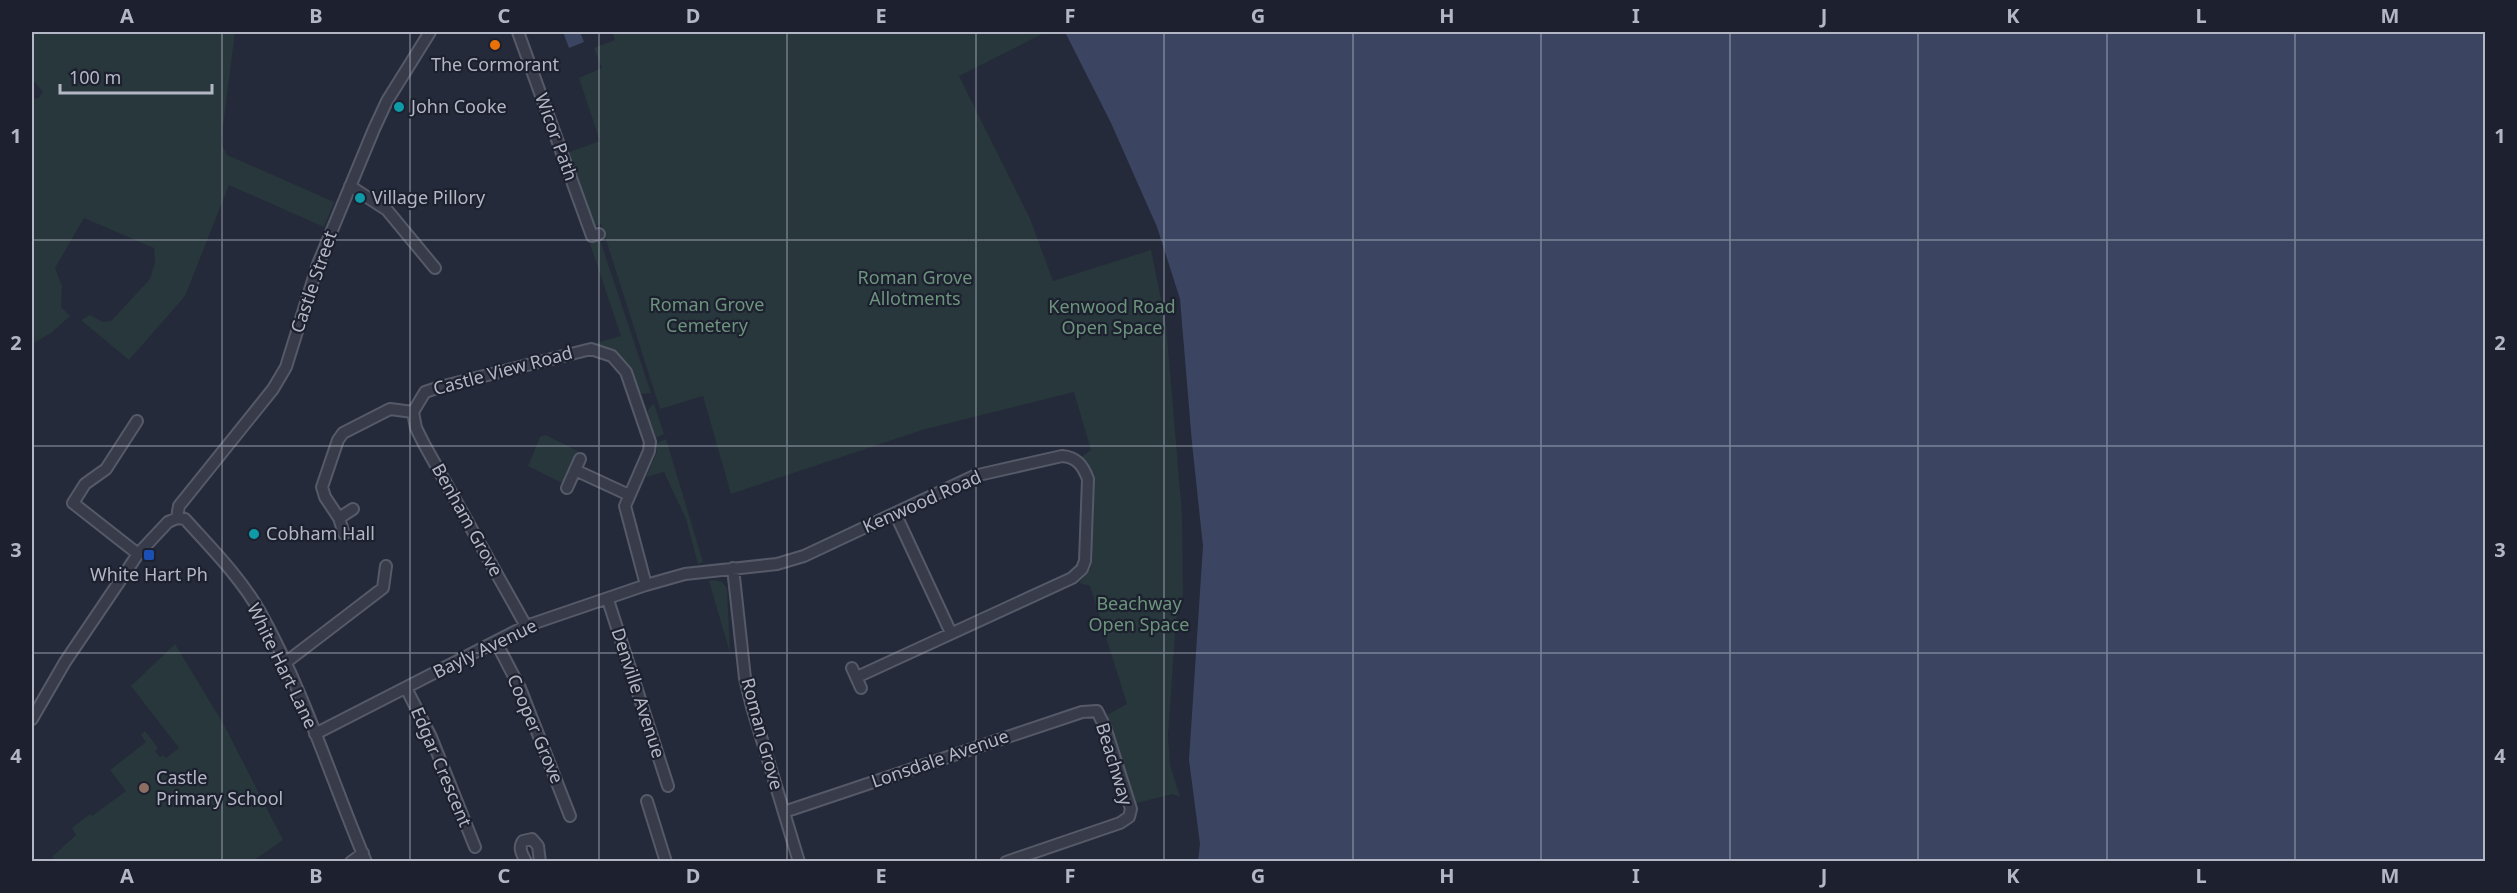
<svg xmlns="http://www.w3.org/2000/svg" width="2517" height="893" font-family="'Noto Sans',sans-serif">
	<rect width="100%" height="100%" fill="#242a39"/>
	<path fill="#27373b" d="M32 32H235L221 143 227 155 334 202 324 227 229 185 185 296 129 360 81 320 90 315 103 322 111 321 150 279 155 262 154 248 84 218 55 268 62 286 61 307 70 316 51 333 32 344V99L39 98 43 92 32 79Z
		M612 32H1046L959 76 1031 221 1053 281 1151 250 1166 325 1182 514 1183 595 1176 620 1168 735 1170 765 1180 797 1173 794 1133 804 1105 716 1127 704 1090 586 1079 583 1091 569 1094 474 1077 460 1091 450 1074 392 922 430 731 494 703 396 660 409 601 224 595 226 567 153 600 141 579 78 602 68 594 48 615 40Z
		M600 240 651 393 642 394 637 390 608 349 588 345 621 336 590 244Z
		M654 404 664 434 655 438C651 426 641 411 654 404Z
		M546 435 579 452V456L564 484 528 466 540 437Z
		M666 439 703 562 698 564 686 519 664 472 646 477 657 452V443Z
		M714 580 722 582 727 588 730 653 709 581Z
		M175 644 224 725 283 840 253 861H56L52 857 76 835 72 828 90 814 92 816 126 791 110 770 146 742 141 735 145 731 158 748 155 751 160 757 163 755 166 758 179 748 131 686Z"/>
	<path fill="#3b4561" d="M563 32H580L584 42 569 48Z
		M1065 32H2485V861H1198L1200 844 1189 760 1203 546 1192 443 1180 299 1157 227 1111 123Z"/>
	<g fill="none" stroke-linecap="round" stroke-linejoin="round">
		<g stroke="#565a68" stroke-width="14">
			<path id="minor" d="M518 32 592 236 599 234
				M350 186 387 210 435 268
				M413 412 425 392 440 387 591 349 612 356 626 372 650 442 649 451 625 506 646 585
				M413 412 416 428 424 444 526 626
				M137 421 106 469 85 484 73 503 138 554
				M575 470 629 495
				M567 488 580 459
				M895 513 951 633
				M177 518 179 506 273 389 286 367 318 264 374 129 387 101 430 32
				M339 518 353 509
				M344 534 339 518 325 497 322 487 338 440 343 433 390 409 413 412
				M733 568 745 678 752 707 799 862
				M608 600 668 786
				M496 642 520 688 570 816
				M285 663 383 588 386 566
				M852 668 861 688
				M406 688 431 737 475 847
				M32 719 65 662 138 554 168 522 177 518 185 519C211 548 241 578 260 612 304 691 331 779 366 862
				M315 734 526 626 646 585 685 574 777 564 804 556 974 476 1062 456C1077 457 1083 466 1088 479L1085 561 1082 569 1072 578 857 677
				M647 801 666 862
				M784 812 1082 712 1097 711 1105 727 1131 809 1129 817 1120 823 1006 862
				M351 862 363 853
				M526 862C522 854 518 848 523 841L532 839 538 846 540 862"/>
		</g>
		<use href="#minor" stroke="#383c4a" stroke-width="10"/>
	</g>
	<path fill="none" stroke="#b3b7c5" stroke-width="1.5" stroke-opacity="0.55" d="M222 32V862M410 32V862M599 32V862M787 32V862M976 32V862M1164 32V862M1353 32V862M1541 32V862M1730 32V862M1918 32V862M2107 32V862M2295 32V862M32 240H2486M32 446H2486M32 653H2486"/>
	<circle fill="#e8710a" stroke="#1d212f" stroke-width="2" cx="495" cy="45" r="6"/>
	<g fill="#0f9aa8" stroke="#1d212f" stroke-width="2">
		<circle cx="399" cy="107" r="6"/>
		<circle cx="360" cy="198" r="6"/>
		<circle cx="254" cy="534" r="6"/>
	</g>
	<rect fill="#1a4fb4" stroke="#1d212f" stroke-width="2" x="143" y="549" width="12" height="12" rx="3"/>
	<circle fill="#8d6e63" stroke="#1d212f" stroke-width="2" cx="144" cy="788" r="6"/>
	<g text-anchor="middle" stroke-width="4.5" stroke-linejoin="round" paint-order="stroke">
		<g font-size="18" fill="#b3b7c5" stroke="#1d212f" text-anchor="start">
			<text x="495" y="71" text-anchor="middle">The Cormorant</text>
			<text x="411" y="113">John Cooke</text>
			<text x="372" y="204">Village Pillory</text>
			<text x="266" y="540">Cobham Hall</text>
			<text x="149" y="581" text-anchor="middle">White Hart Ph</text>
			<text x="156" y="784">Castle<tspan x="156" dy="21">Primary School</tspan></text>
		</g>
		<g font-size="18" fill="#b3b7c5" stroke="#1d212f">
			<text transform="translate(556 137) rotate(70)" y="6">Wicor Path</text>
			<text transform="translate(314 282) rotate(-71)" y="6">Castle Street</text>
			<text transform="translate(503 371) rotate(-15)" y="6">Castle View Road</text>
			<text transform="translate(922 502) rotate(-24)" y="6">Kenwood Road</text>
			<text transform="translate(467 520) rotate(61)" y="6">Benham Grove</text>
			<text transform="translate(485 649) rotate(-26)" y="6">Bayly Avenue</text>
			<text transform="translate(282 666) rotate(64)" y="6">White Hart Lane</text>
			<text transform="translate(638 693) rotate(72)" y="6">Denville Avenue</text>
			<text transform="translate(535 729) rotate(67)" y="6">Cooper Grove</text>
			<text transform="translate(762 734) rotate(75)" y="6">Roman Grove</text>
			<text transform="translate(940 759) rotate(-19)" y="6">Lonsdale Avenue</text>
			<text transform="translate(1114 764) rotate(73)" y="6">Beachway</text>
			<text transform="translate(441 767) rotate(67)" y="6">Edgar Crescent</text>
		</g>
		<g font-size="18" fill="#6c947c" stroke="#1d212f">
			<text x="915" y="284">Roman Grove<tspan x="915" dy="21">Allotments</tspan></text>
			<text x="707" y="311">Roman Grove<tspan x="707" dy="21">Cemetery</tspan></text>
			<text x="1112" y="313">Kenwood Road<tspan x="1112" dy="21">Open Space</tspan></text>
			<text x="1139" y="610">Beachway<tspan x="1139" dy="21">Open Space</tspan></text>
		</g>
	</g>
	<rect width="2517" height="893" fill="none" stroke="#1d212f" stroke-width="66"/>
	<path d="M60 84v9h152v-9" fill="none" stroke="#b3b7c5" stroke-width="3"/>
	<text x="69" y="84" font-size="18" fill="#b3b7c5" stroke="#1d212f" stroke-width="4.5" paint-order="stroke">100 m</text>
	<rect x="33" y="33" width="2451" height="827" fill="none" stroke="#b3b7c5" stroke-width="2"/>
	<g font-size="20" text-anchor="middle" font-weight="bold" fill="#b3b7c5">
		<text x="127" y="23">A</text>
		<text x="316" y="23">B</text>
		<text x="504" y="23">C</text>
		<text x="693" y="23">D</text>
		<text x="881" y="23">E</text>
		<text x="1070" y="23">F</text>
		<text x="1258" y="23">G</text>
		<text x="1447" y="23">H</text>
		<text x="1636" y="23">I</text>
		<text x="1824" y="23">J</text>
		<text x="2013" y="23">K</text>
		<text x="2201" y="23">L</text>
		<text x="2390" y="23">M</text>
		<text x="16" y="143">1</text>
		<text x="2500" y="143">1</text>
		<text x="16" y="350">2</text>
		<text x="2500" y="350">2</text>
		<text x="16" y="557">3</text>
		<text x="2500" y="557">3</text>
		<text x="16" y="763">4</text>
		<text x="2500" y="763">4</text>
		<text x="127" y="883">A</text>
		<text x="316" y="883">B</text>
		<text x="504" y="883">C</text>
		<text x="693" y="883">D</text>
		<text x="881" y="883">E</text>
		<text x="1070" y="883">F</text>
		<text x="1258" y="883">G</text>
		<text x="1447" y="883">H</text>
		<text x="1636" y="883">I</text>
		<text x="1824" y="883">J</text>
		<text x="2013" y="883">K</text>
		<text x="2201" y="883">L</text>
		<text x="2390" y="883">M</text>
	</g>
</svg>
